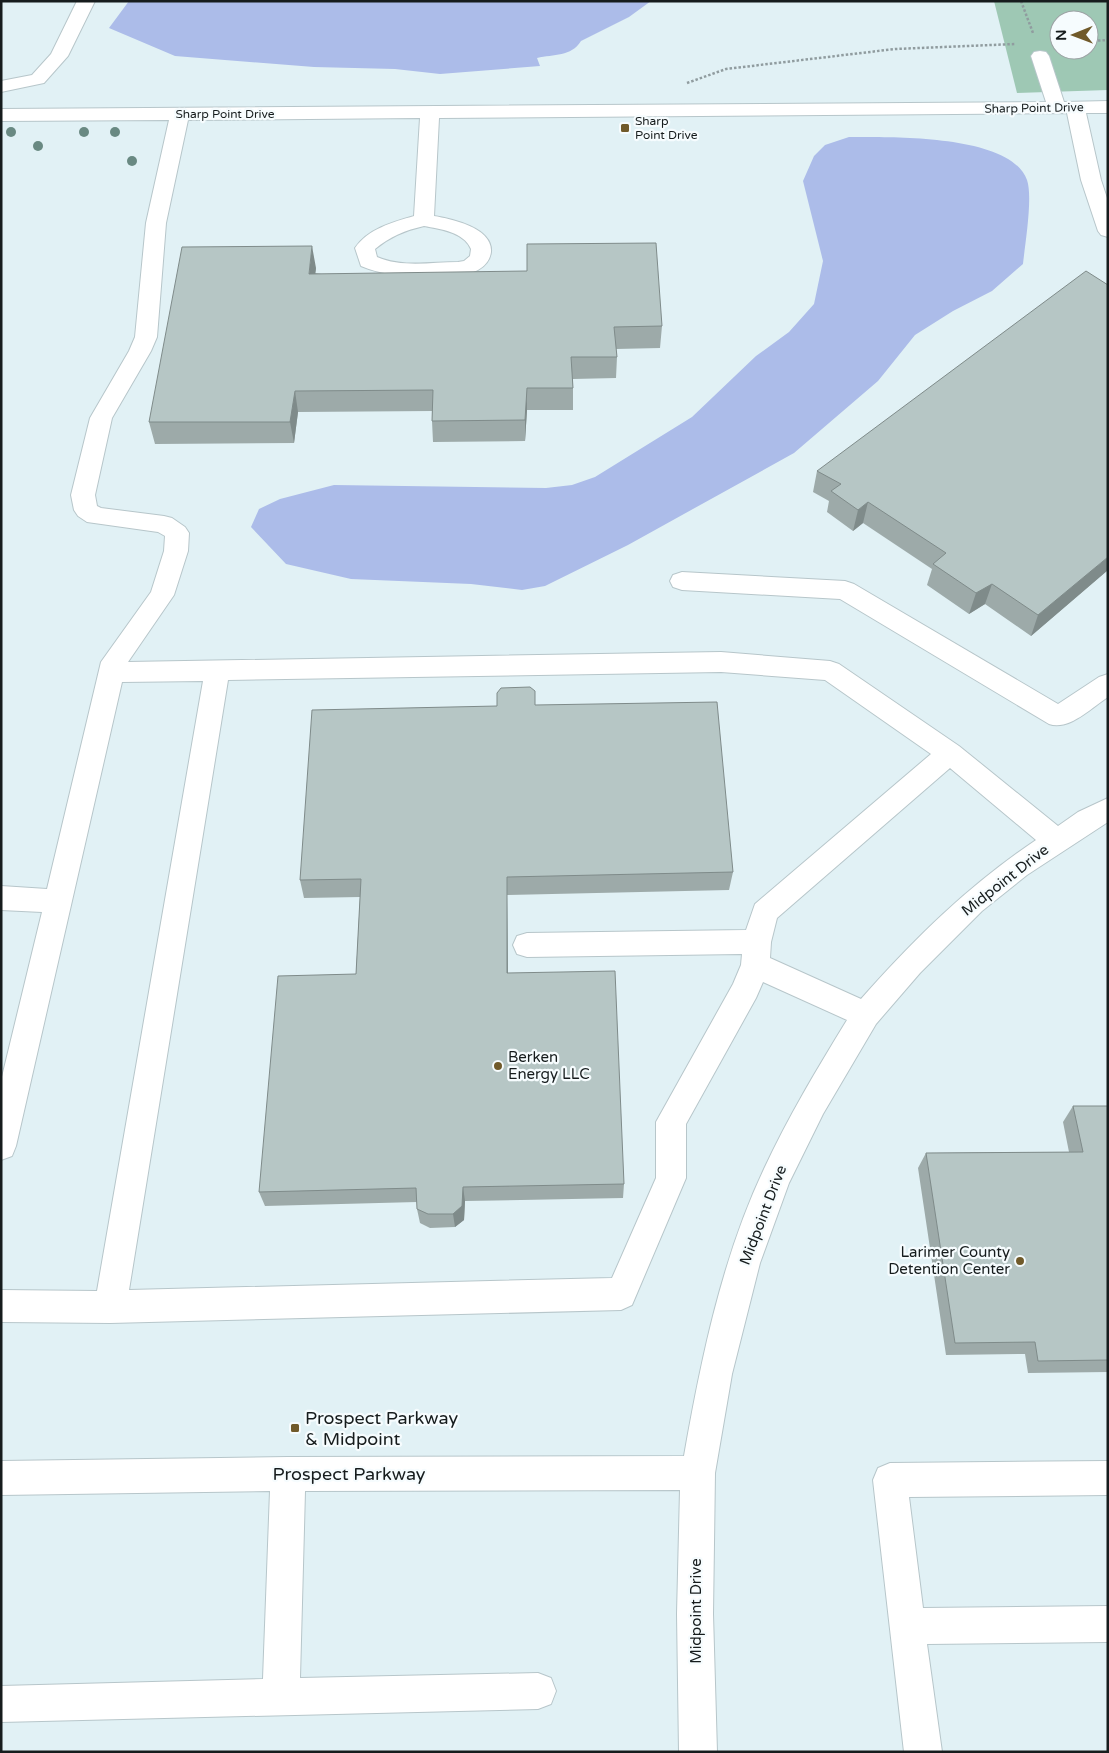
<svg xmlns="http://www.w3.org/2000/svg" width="1109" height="1753" font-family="'Varela Round',sans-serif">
	<rect width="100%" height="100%" fill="#e1f1f5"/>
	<path fill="#9ec8b4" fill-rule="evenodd" d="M994 1H1108V90L1017 93ZM1059 20H1089V50H1059Z"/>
	<path fill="#acbce9" d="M129 1H651L629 17 581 41C571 57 554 54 537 58L540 66 440 74 395 69 314 67 175 56 109 28Z
		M849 137C890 137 1011 134 1027 180 1033 197 1025 244 1023 264L992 291 953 311 915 335 878 381 794 453 628 545 545 586 522 590 471 584 351 579 286 564 251 527 259 509 280 499 334 485 546 488 572 485 595 477 692 417 756 356 789 332 814 304 823 261 803 181 814 156 825 145Z"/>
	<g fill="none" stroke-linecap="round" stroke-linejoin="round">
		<g stroke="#b7c6ca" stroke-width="2">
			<path id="minor" d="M77 1H95L68 56 44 83 1 92V81L32 75 51 54Z
				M1040 51 1046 52 1049 56 1064 102 1108 101V113H1086L1101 180 1108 201V237L1101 235 1098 231 1081 180 1067 113 439 118 434 216C452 219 493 228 491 252 490 260 485 266 478 270 470 275 457 274 448 275 418 276 389 278 361 266L355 248C368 229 393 222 414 216L420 118 188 120 166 223 157 337 151 351 112 418 95 495 97 506 101 508 164 516 172 518 185 527 189 533 188 551 174 595 128 662 721 652 830 661 839 664 959 746 1058 826 1078 812 1108 798V822L1027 875 982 911 920 973 876 1024 823 1114 789 1183 760 1263 732 1374 715 1473 713 1614 717 1752H679L677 1614 680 1490 305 1491 300 1678 538 1673 551 1678 556 1691 551 1704 538 1709 1 1722V1686L263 1679 270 1491 1 1495V1461L288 1457 684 1456C701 1359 722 1258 764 1169 788 1117 817 1069 847 1020L763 982 756 998 686 1124V1178L632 1305 621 1310 110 1323 1 1322V1290L97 1291 203 681 122 682 16 1146 12 1156 1 1160V1081L42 912 1 910V886L47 889 101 662 151 592 164 551 165 536 158 532 87 522 78 516 74 510 71 495 90 418 129 351 135 337 146 223 169 120 1 121V109L1046 102 1031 56 1034 52ZM424 226C440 229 464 232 471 249L470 256 464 261 458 262C432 262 402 268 377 257L375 249C389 237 406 230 424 226ZM721 672 825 680 931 754 755 904 746 930 527 933 517 936 513 945 517 954 527 957 742 954 741 965 733 984 656 1122V1178L612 1278 129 1290 228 680ZM950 768 1036 840C969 885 915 938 861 999L770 958 771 942 777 918Z
				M682 572 845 581 854 584 1058 704 1099 677 1108 674V697C1091 708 1069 731 1049 724L840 599 682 590 673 587 670 581 673 575Z
				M1108 1461V1495L909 1497 923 1608 1108 1606V1642L927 1644 942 1752H904L873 1480 878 1468 890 1463Z"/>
		</g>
		<path stroke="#909c9f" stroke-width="2.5" stroke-dasharray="2.5 2" stroke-linecap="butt" d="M1021 1 1033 33
			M1089 41 1108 40
			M687 83 726 69 895 49 1015 44"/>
		<use href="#minor" fill="#fff" fill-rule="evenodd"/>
	</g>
	<g fill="#698982">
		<circle cx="11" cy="132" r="5"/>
		<circle cx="84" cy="132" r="5"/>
		<circle cx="115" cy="132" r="5"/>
		<circle cx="38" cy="146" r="5"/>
		<circle cx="132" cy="161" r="5"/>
	</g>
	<path fill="#9daaa9" d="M316 268 315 273 662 326 660 348 616 349 617 357 616 378 573 379V410H527L525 441 433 442 432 421V411L298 412 294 443 155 444 149 422Z
		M817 471 1108 570 1031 636 985 604 969 614 927 585 932 569 863 523 853 531 827 512 829 501 813 492Z
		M535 691V705L733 872 729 890 507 895 508 973 624 1184 623 1198 465 1201 464 1220 455 1227 430 1228 420 1223 417 1209V1202L265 1206 259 1192 356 974 360 897 304 898 300 880 497 706Z
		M1073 1106H1108V1372L1028 1373 1025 1354 946 1355 918 1168 926 1153 1069 1152 1063 1122Z"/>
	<path fill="#7f8b8a" d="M312 246 316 268 313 295 309 274Z
		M527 388V410L525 441V420Z
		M295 391 298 412 294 443 290 422Z
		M868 502 863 523 853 531 858 510Z
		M1108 557V570L1031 636 1038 615Z
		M992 584 985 604 969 614 976 593Z
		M507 877V895L508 990 507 973Z
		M463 1187 465 1201 464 1220 455 1227 453 1214Z"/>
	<path fill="#b6c6c5" stroke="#7f8b8a" d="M656 243 662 326 614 327 617 357H571L573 388H527L525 420 432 421 433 390 295 391 290 422H149L182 247 312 246 309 274 527 271V244Z
		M1086 271 1108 285V557L1038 615 992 584 976 593 933 564 946 553 868 502 858 510 831 491 841 484 817 471Z
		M530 687 535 691V705L717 702 733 872 507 877V973L615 971 624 1184 463 1187 462 1206 453 1214H428L417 1209 416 1188 259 1192 278 976 356 974 361 879 300 880 312 710 497 706V693L501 688Z
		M1073 1106H1108V1360L1038 1361 1035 1342 955 1343 926 1153 1083 1152Z"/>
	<g fill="#705a2a" stroke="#f6fcfe" stroke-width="2">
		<rect x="620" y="123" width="10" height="10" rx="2.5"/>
		<circle cx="498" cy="1066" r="5"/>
		<circle cx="1020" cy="1261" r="5"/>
		<rect x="290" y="1423" width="10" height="10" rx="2.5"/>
	</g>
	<g text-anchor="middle" stroke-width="4.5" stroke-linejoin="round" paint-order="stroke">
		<g font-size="12" fill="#161c1d" stroke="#f6fcfe">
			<text transform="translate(1034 108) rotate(-1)" y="4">Sharp Point Drive</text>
			<text x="225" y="118">Sharp Point Drive</text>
		</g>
		<g font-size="12" fill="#161c1d" stroke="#f6fcfe" text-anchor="start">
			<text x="635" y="125">Sharp<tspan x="635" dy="14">Point Drive</tspan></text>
		</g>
		<g font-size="15" fill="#161c1d" stroke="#f6fcfe">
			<text transform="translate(1005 880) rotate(-38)" y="5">Midpoint Drive</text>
			<text transform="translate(763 1215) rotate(-69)" y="5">Midpoint Drive</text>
			<text transform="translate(696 1611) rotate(-90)" y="5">Midpoint Drive</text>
		</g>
		<g font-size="15" fill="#161c1d" stroke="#f6fcfe" text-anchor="start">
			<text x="508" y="1062">Berken<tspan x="508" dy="17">Energy LLC</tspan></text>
			<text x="1010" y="1257" text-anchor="end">Larimer County<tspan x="1010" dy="17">Detention Center</tspan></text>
		</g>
		<g font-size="18" fill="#161c1d" stroke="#f6fcfe" text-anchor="start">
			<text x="305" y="1424">Prospect Parkway<tspan x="305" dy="21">&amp; Midpoint</tspan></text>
		</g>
		<g font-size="18" fill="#161c1d" stroke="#f6fcfe">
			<text x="349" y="1480">Prospect Parkway</text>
		</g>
	</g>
	<rect width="1109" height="1753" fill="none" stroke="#161c1d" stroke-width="5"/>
	<g transform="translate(1074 35) rotate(269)"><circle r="24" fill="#f6fcfe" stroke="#9ca2a4"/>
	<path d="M0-4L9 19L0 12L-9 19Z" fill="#705a2a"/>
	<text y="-8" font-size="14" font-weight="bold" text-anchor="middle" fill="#161c1d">N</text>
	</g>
</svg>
